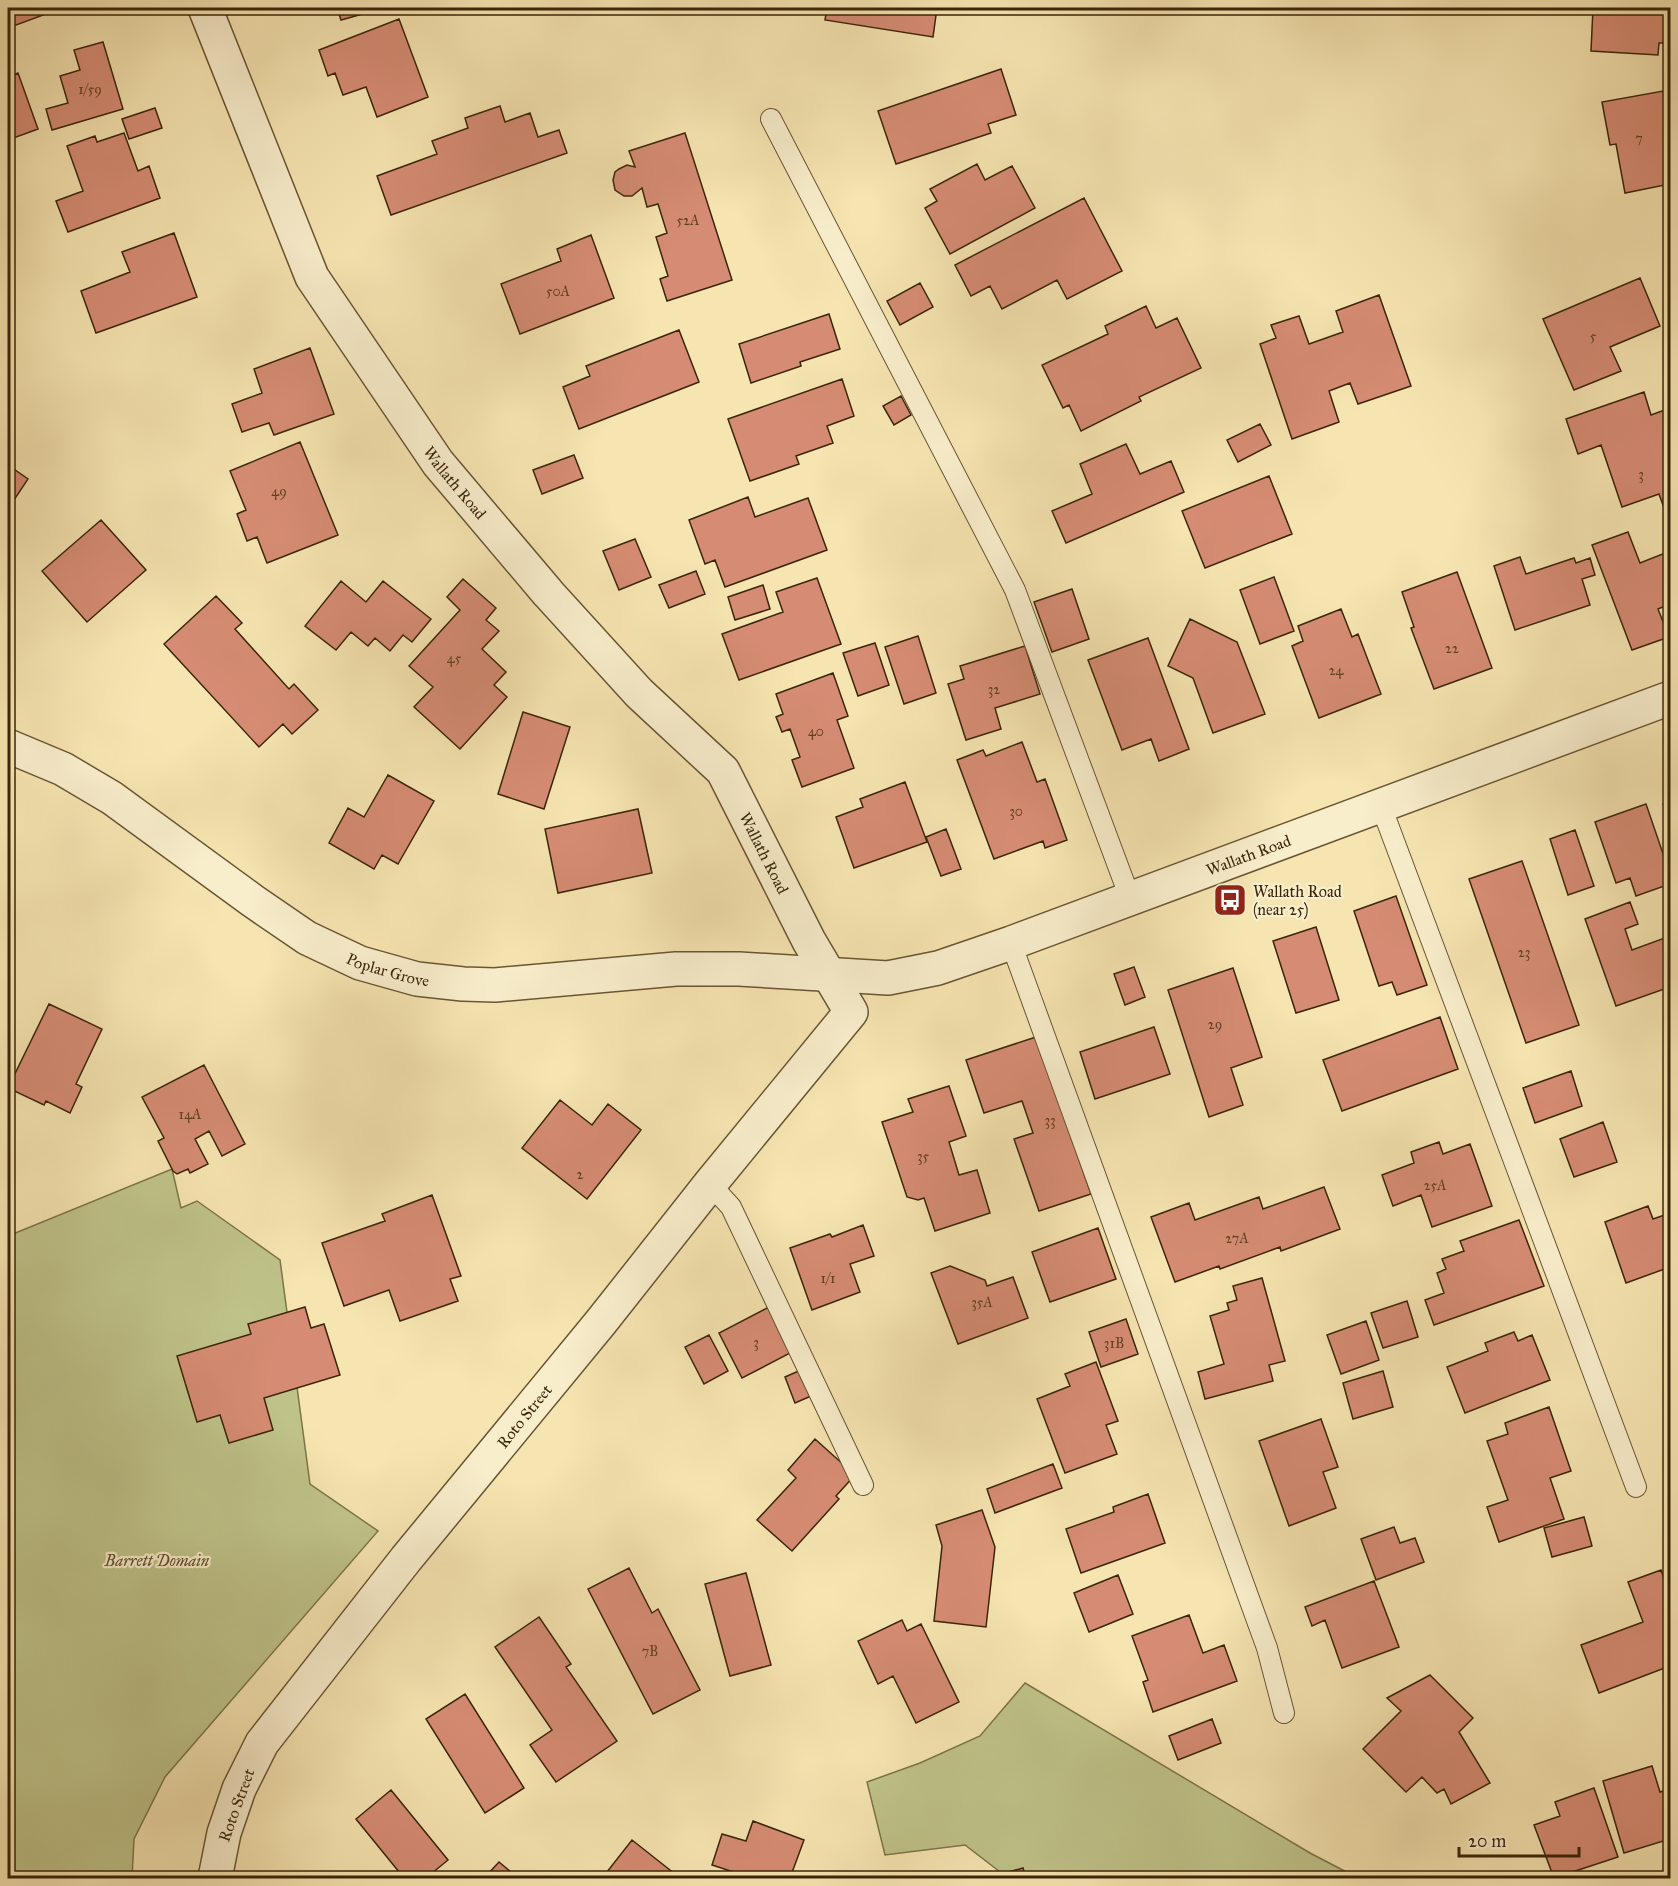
<svg xmlns="http://www.w3.org/2000/svg" width="1678" height="1886" font-family="'IM FELL Great Primer',serif">
	<rect width="100%" height="100%" fill="#f6e5b1"/>
	<filter id="stains"><feTurbulence type="fractalNoise" baseFrequency=".00333" numOctaves="4"/><feColorMatrix values="0 0 0 0 .2 0 0 0 0 .09 0 0 0 0 .02 0 0 0 .5 -.17"/></filter>
	<radialGradient id="worn" r=".72"><stop offset=".6" stop-color="#630" stop-opacity="0"/><stop offset="1" stop-color="#630" stop-opacity=".3"/></radialGradient>
	<path fill="#bfc389" stroke="#7d7449" stroke-width="1.5" d="M172 1169 181 1208 197 1201 280 1260 310 1484 378 1531 165 1777 134 1839 132 1878H8V1236Z
		M1025 1683 1310 1853 1358 1878H1008L965 1845 885 1855 867 1782 920 1763 980 1736Z"/>
	<path fill="#d68c74" stroke="#3b2509" stroke-width="1.5" d="M8 8H62L8 28Z
		M337 8H384L341 20Z
		M827 8H937L933 37 825 20Z
		M1593 8H1670V43H1659L1658 55 1591 51Z
		M399 19 428 97 377 117 366 87 343 95 335 73 328 76 319 50Z
		M103 42 123 109 52 130 46 109 68 103 60 76 80 70 74 50Z
		M1001 69 1016 115 988 124 991 133 896 164 878 111Z
		M18 73 38 129 8 140V77Z
		M1663 91 1670 133V184L1625 193 1616 144 1610 145 1602 102Z
		M500 106 505 122 530 113 538 137 559 130 567 153 391 215 377 176 437 154 432 141 468 128 465 118Z
		M155 108 162 128 129 139 122 119Z
		M124 133 138 171 149 166 160 198 68 232 56 201 83 191 67 146 95 136 97 142Z
		M685 133 732 280 667 301 660 279 668 276 656 237 667 233 658 204 647 207 642 188 632 196H624L615 190 613 180 615 172 619 169 627 165 635 167 629 151Z
		M977 164 985 180 1012 166 1035 208 950 254 925 208 937 201 930 189Z
		M1084 198 1122 271 1067 299 1057 280 1002 309 990 286 971 296 955 265Z
		M174 233 197 297 96 333 81 291 130 272 122 252Z
		M591 235 614 298 520 334 501 284 561 261 557 249Z
		M1640 278 1660 326 1610 347 1621 371 1574 390 1543 319Z
		M920 283 933 307 900 325 887 301Z
		M1379 295 1411 386 1358 404 1350 383 1329 391 1339 422 1292 439 1260 344 1276 338 1271 325 1299 316 1309 344 1343 332 1336 311Z
		M1146 306 1156 328 1177 318 1201 368 1139 397 1141 401 1081 431 1069 405 1063 408 1042 365 1108 334 1105 326Z
		M829 314 840 349 800 362 801 366 751 383 739 344Z
		M679 330 699 382 579 429 563 387 590 376 586 366Z
		M310 348 334 414 274 435 269 423 242 432 232 404 262 393 254 369Z
		M842 379 854 416 827 426 833 443 796 456 799 464 750 481 728 419Z
		M1644 392 1651 415 1670 408V518L1668 519 1659 494 1622 507 1601 445 1578 454 1566 419Z
		M901 396 911 415 894 425 883 406Z
		M1260 424 1271 445 1238 462 1227 440Z
		M300 442 338 535 267 563 257 537 247 541 237 514 246 510 230 471Z
		M1126 444 1140 474 1171 461 1184 492 1066 543 1052 511 1092 494 1080 464Z
		M574 455 583 478 542 494 533 470Z
		M8 465 28 479 8 509Z
		M1269 476 1292 534 1205 568 1182 511Z
		M748 497 755 517 808 498 827 550 725 587 715 560 705 564 689 520Z
		M101 520 146 570 87 622 42 571Z
		M1628 532 1640 563 1670 551V604L1658 609 1669 637 1632 650 1592 545Z
		M635 539 651 577 619 590 603 551Z
		M1520 557 1526 574 1574 558 1576 563 1590 558 1595 575 1582 579 1590 605 1515 630 1494 566Z
		M696 571 705 594 669 608 659 585Z
		M1457 572 1492 668 1434 689 1411 628 1414 627 1402 592Z
		M1274 577 1294 631 1260 644 1240 590Z
		M817 578 841 644 739 680 722 634 783 612 776 592Z
		M463 579 496 608 486 620 499 631 482 649 506 672 494 685 507 697 460 749 414 707 433 687 409 666 460 610 447 597Z
		M341 581 366 602 383 581 431 619 412 642 403 635 390 651 375 638 368 646 351 632 336 650 305 626Z
		M763 585 770 609 735 620 728 597Z
		M1072 589 1089 639 1052 652 1034 602Z
		M216 596 242 623 235 629 289 689 294 684 318 710 292 734 283 724 259 747 164 644Z
		M1341 609 1352 637 1358 634 1381 694 1319 718 1292 646 1303 641 1298 626Z
		M1190 619 1237 642 1265 714 1213 733 1193 678 1168 666Z
		M918 636 936 693 904 704 885 647Z
		M1148 638 1189 749 1159 761 1151 739 1122 750 1088 660Z
		M875 643 889 685 858 696 843 653Z
		M1025 646 1040 694 995 708 1001 729 966 740 948 684 964 679 960 666Z
		M833 673 848 716 837 720 854 768 802 787 792 760 800 757 790 729 782 732 776 717 783 714 776 694Z
		M523 712 570 727 544 809 498 794Z
		M1022 742 1037 782 1045 779 1067 840 1045 848 1043 841 994 859 957 760 983 750 986 756Z
		M388 775 434 801 398 864 382 855 374 869 329 843 348 808 364 817Z
		M905 782 927 842 854 868 836 817 863 807 860 799Z
		M1670 801V828L1663 804Z
		M1646 804 1670 874V884L1636 896 1630 878 1616 883 1595 822Z
		M638 809 652 873 558 893 545 829Z
		M946 829 961 869 941 876 926 837Z
		M1575 830 1594 886 1568 895 1550 839Z
		M1522 861 1579 1025 1526 1043 1469 879Z
		M1396 896 1427 985 1397 995 1392 982 1379 986 1354 911Z
		M1630 902 1638 924 1625 929 1632 950 1670 936V987L1616 1006 1585 919Z
		M1316 927 1339 1000 1296 1013 1273 941Z
		M1134 967 1145 997 1125 1005 1114 974Z
		M1233 968 1262 1057 1231 1068 1243 1105 1209 1117 1168 990Z
		M49 1004 102 1029 76 1084 82 1087 70 1113 46 1101 44 1105 8 1088Z
		M1440 1017 1458 1069 1342 1111 1323 1060Z
		M1154 1027 1170 1074 1095 1099 1080 1052Z
		M1036 1037 1091 1194 1039 1211 1014 1139 1033 1133 1022 1101 984 1113 966 1060Z
		M204 1065 245 1144 222 1156 209 1131 195 1139 208 1164 190 1173 188 1169 177 1174 173 1171 158 1141 164 1138 142 1097Z
		M1571 1071 1582 1106 1535 1123 1523 1088Z
		M949 1086 966 1136 949 1142 959 1175 977 1170 990 1213 935 1231 924 1198 918 1200 907 1197 882 1122 913 1112 908 1099Z
		M560 1100 592 1125 608 1104 641 1130 587 1199 522 1148Z
		M1603 1122 1617 1162 1574 1177 1560 1139Z
		M1439 1142 1443 1154 1470 1144 1492 1206 1432 1227 1421 1195 1393 1206 1382 1175 1414 1163 1411 1152Z
		M1324 1187 1340 1229 1281 1251 1280 1247 1220 1269 1219 1266 1175 1282 1151 1217 1189 1203 1195 1220 1259 1197 1263 1209Z
		M432 1195 461 1276 450 1279 458 1301 400 1321 389 1290 344 1306 322 1243 385 1221 382 1214Z
		M1648 1206 1653 1219 1670 1213V1267L1626 1283 1605 1222Z
		M1519 1220 1544 1286 1434 1325 1425 1300 1444 1293 1437 1273 1446 1269 1442 1259 1464 1251 1460 1241Z
		M863 1225 874 1256 850 1264 860 1292 812 1310 790 1248 830 1234 832 1237Z
		M1098 1228 1116 1279 1050 1302 1032 1252Z
		M950 1266 985 1280 987 1286 1013 1277 1028 1318 958 1344 931 1273Z
		M1262 1278 1285 1361 1269 1365 1273 1381 1205 1399 1198 1372 1224 1364 1210 1316 1229 1310 1227 1303 1237 1300 1233 1286Z
		M1407 1301 1418 1337 1383 1348 1371 1313Z
		M305 1307 311 1328 324 1324 340 1375 264 1398 273 1430 229 1443 220 1415 197 1422 177 1356 251 1334 248 1324Z
		M769 1307 792 1352 742 1378 719 1333Z
		M1126 1319 1138 1354 1101 1367 1089 1332Z
		M1366 1321 1379 1360 1341 1374 1327 1335Z
		M1514 1332 1518 1341 1532 1335 1550 1380 1465 1413 1447 1367 1488 1351 1485 1343Z
		M709 1335 728 1371 704 1384 685 1347Z
		M1096 1362 1118 1421 1106 1425 1117 1454 1065 1473 1037 1399 1070 1386 1065 1374Z
		M801 1370 811 1396 795 1403 785 1377Z
		M1383 1371 1393 1407 1353 1419 1343 1383Z
		M1549 1407 1571 1471 1550 1478 1564 1519 1499 1542 1487 1507 1508 1500 1487 1441 1508 1434 1505 1423Z
		M1321 1419 1338 1467 1323 1472 1336 1508 1289 1526 1259 1441Z
		M815 1439 855 1475 836 1496 839 1499 792 1551 757 1520 796 1478 788 1470Z
		M1053 1464 1062 1488 995 1513 987 1489Z
		M1148 1494 1165 1543 1081 1573 1066 1529 1114 1512 1113 1507Z
		M982 1510 995 1547 986 1627 934 1621 942 1546 936 1525Z
		M1584 1517 1592 1546 1552 1557 1544 1528Z
		M1394 1527 1400 1543 1415 1538 1424 1562 1376 1580 1361 1539Z
		M629 1568 652 1613 658 1609 700 1690 653 1714 588 1589Z
		M1661 1570 1667 1587 1670 1585V1666L1599 1693 1581 1645 1643 1622 1628 1582Z
		M746 1573 771 1665 730 1676 705 1584Z
		M1118 1575 1133 1614 1089 1632 1074 1593Z
		M1374 1581 1399 1647 1342 1668 1325 1620 1312 1626 1305 1607Z
		M1189 1615 1203 1653 1224 1645 1237 1681 1153 1712 1143 1682 1148 1680 1132 1636Z
		M539 1617 571 1664 566 1667 617 1741 556 1782 530 1745 552 1730 495 1647Z
		M902 1620 907 1631 921 1624 959 1702 916 1723 893 1676 878 1684 858 1641Z
		M1430 1675 1473 1718 1459 1732 1490 1783 1451 1804 1444 1789 1437 1793 1422 1777 1406 1792 1363 1749 1401 1711 1387 1698Z
		M465 1694 524 1788 485 1813 426 1719Z
		M1212 1719 1221 1743 1178 1760 1169 1736Z
		M1652 1766 1660 1792 1670 1789V1839L1624 1853 1603 1781Z
		M1594 1788 1618 1857 1554 1878 1534 1825 1560 1816 1555 1802Z
		M391 1790 448 1860 426 1878H404L356 1819Z
		M753 1821 804 1840 790 1878H752L712 1865 722 1834 746 1841Z
		M632 1840 680 1878H605L603 1877Z
		M499 1862 518 1878H491L487 1875Z
		M1023 1868 1026 1878H987Z"/>
	<g fill="none" stroke-linecap="round" stroke-linejoin="round">
		<g stroke="#6a5533" stroke-width="22">
			<path id="service" d="M771 119 1015 590 1130 898
				M1381 806 1636 1487
				M1011 943 1267 1648 1284 1713
				M710 1184 731 1207 863 1485"/>
		</g>
		<g stroke="#6a5533" stroke-width="36">
			<g id="minor">
				<path id="s1" d="M205 8 312 277 438 463 548 593 639 693 723 771 809 941 851 1012 710 1184 601 1322 406 1559 262 1743 239 1789 224 1833 215 1878"/>
			</g>
		</g>
		<g stroke="#6a5533" stroke-width="36">
			<g id="tertiary">
				<path id="s2" d="M8 746 63 769 112 798 253 901 307 938 360 963 417 979 463 984 495 985 676 969H739L888 978 938 968 1011 943 1670 698"/>
			</g>
		</g>
		<use href="#service" stroke="#f9eecc" stroke-width="20"/>
		<use href="#minor" stroke="#f9eecc" stroke-width="33"/>
		<use href="#tertiary" stroke="#f9eecc" stroke-width="33"/>
	</g>
	<defs>
		<g id="bus-square" transform="scale(1.725)"><rect x="-9" y="-9" width="18" height="18" rx="4" fill="#8f2418" stroke="#f9eecc"/><path d="M-5-6H5V4H4V6H2V4H-2V6H-4V4H-5ZM-3.5-4V0h7V-4ZM-3.5 1.2v1.5H-2V1.2ZM2 1.2v1.5H3.5V1.2Z" fill="#fff"/></g>
	</defs>
	<g fill-rule="evenodd">
		<use href="#bus-square" x="1230" y="900"/>
	</g>
	<g text-anchor="middle" stroke-width="4.5" stroke-linejoin="round" paint-order="stroke">
		<g font-size="14" fill="#623f24">
			<text x="90" y="94">1/59</text>
			<text x="1639" y="143">7</text>
			<text x="688" y="225">52A</text>
			<text x="558" y="296">50A</text>
			<text x="1593" y="341">5</text>
			<text x="1641" y="479">3</text>
			<text x="279" y="496">49</text>
			<text x="1452" y="653">22</text>
			<text x="454" y="663">45</text>
			<text x="1336" y="675">24</text>
			<text x="994" y="694">32</text>
			<text x="816" y="736">40</text>
			<text x="1016" y="816">30</text>
			<text x="1524" y="957">23</text>
			<text x="1215" y="1029">29</text>
			<text x="190" y="1119">14A</text>
			<text x="1050" y="1125">33</text>
			<text x="923" y="1161">35</text>
			<text x="580" y="1179">2</text>
			<text x="1435" y="1190">25A</text>
			<text x="1237" y="1243">27A</text>
			<text x="828" y="1283">1/1</text>
			<text x="982" y="1307">35A</text>
			<text x="756" y="1347">3</text>
			<text x="1114" y="1348">31B</text>
			<text x="650" y="1656">7B</text>
		</g>
		<g font-size="16" fill="#3b2509" stroke="#f9eecc">
			<text dy="6" stroke="none"><textPath href="#s1" startOffset="540">Wallath Road</textPath></text>
			<text dy="6" stroke="none"><textPath href="#s1" startOffset="1026">Wallath Road</textPath></text>
			<text dy="6" stroke="none"><textPath href="#s2" startOffset="1328">Wallath Road</textPath></text>
			<text dy="6" stroke="none"><textPath href="#s2" startOffset="444">Poplar Grove</textPath></text>
			<text transform="translate(524 1416) rotate(-51)" y="6">Roto Street</text>
			<text transform="translate(236 1805) rotate(-70)" y="6">Roto Street</text>
		</g>
		<g font-size="16" fill="#3b2509" stroke="#f9eecc" text-anchor="start">
			<text x="1253" y="897">Wallath Road<tspan x="1253" dy="18">(near 25)</tspan></text>
		</g>
		<g font-size="16" font-style="italic" fill="#5c4c29" stroke="#f9eecc">
			<text x="157" y="1566">Barrett Domain</text>
		</g>
	</g>
	<rect width="1678" height="1886" fill="none" stroke="#f6e5b1" stroke-width="30"/>
	<rect x="9" y="9" width="1660" height="1868" fill="none" stroke="#3b2509" stroke-width="3"/>
	<rect x="15" y="15" width="1648" height="1856" fill="none" stroke="#3b2509" stroke-width="1.5"/>
	<path d="M1459 1847v9h120v-9" fill="none" stroke="#3b2509" stroke-width="3"/>
	<text x="1468" y="1847" font-size="18" fill="#3b2509" stroke="#f9eecc" stroke-width="4.5" paint-order="stroke">20 m</text>
	<rect width="100%" height="100%" filter="url(#stains)"/>
	<rect width="100%" height="100%" fill="url(#worn)"/>
</svg>
